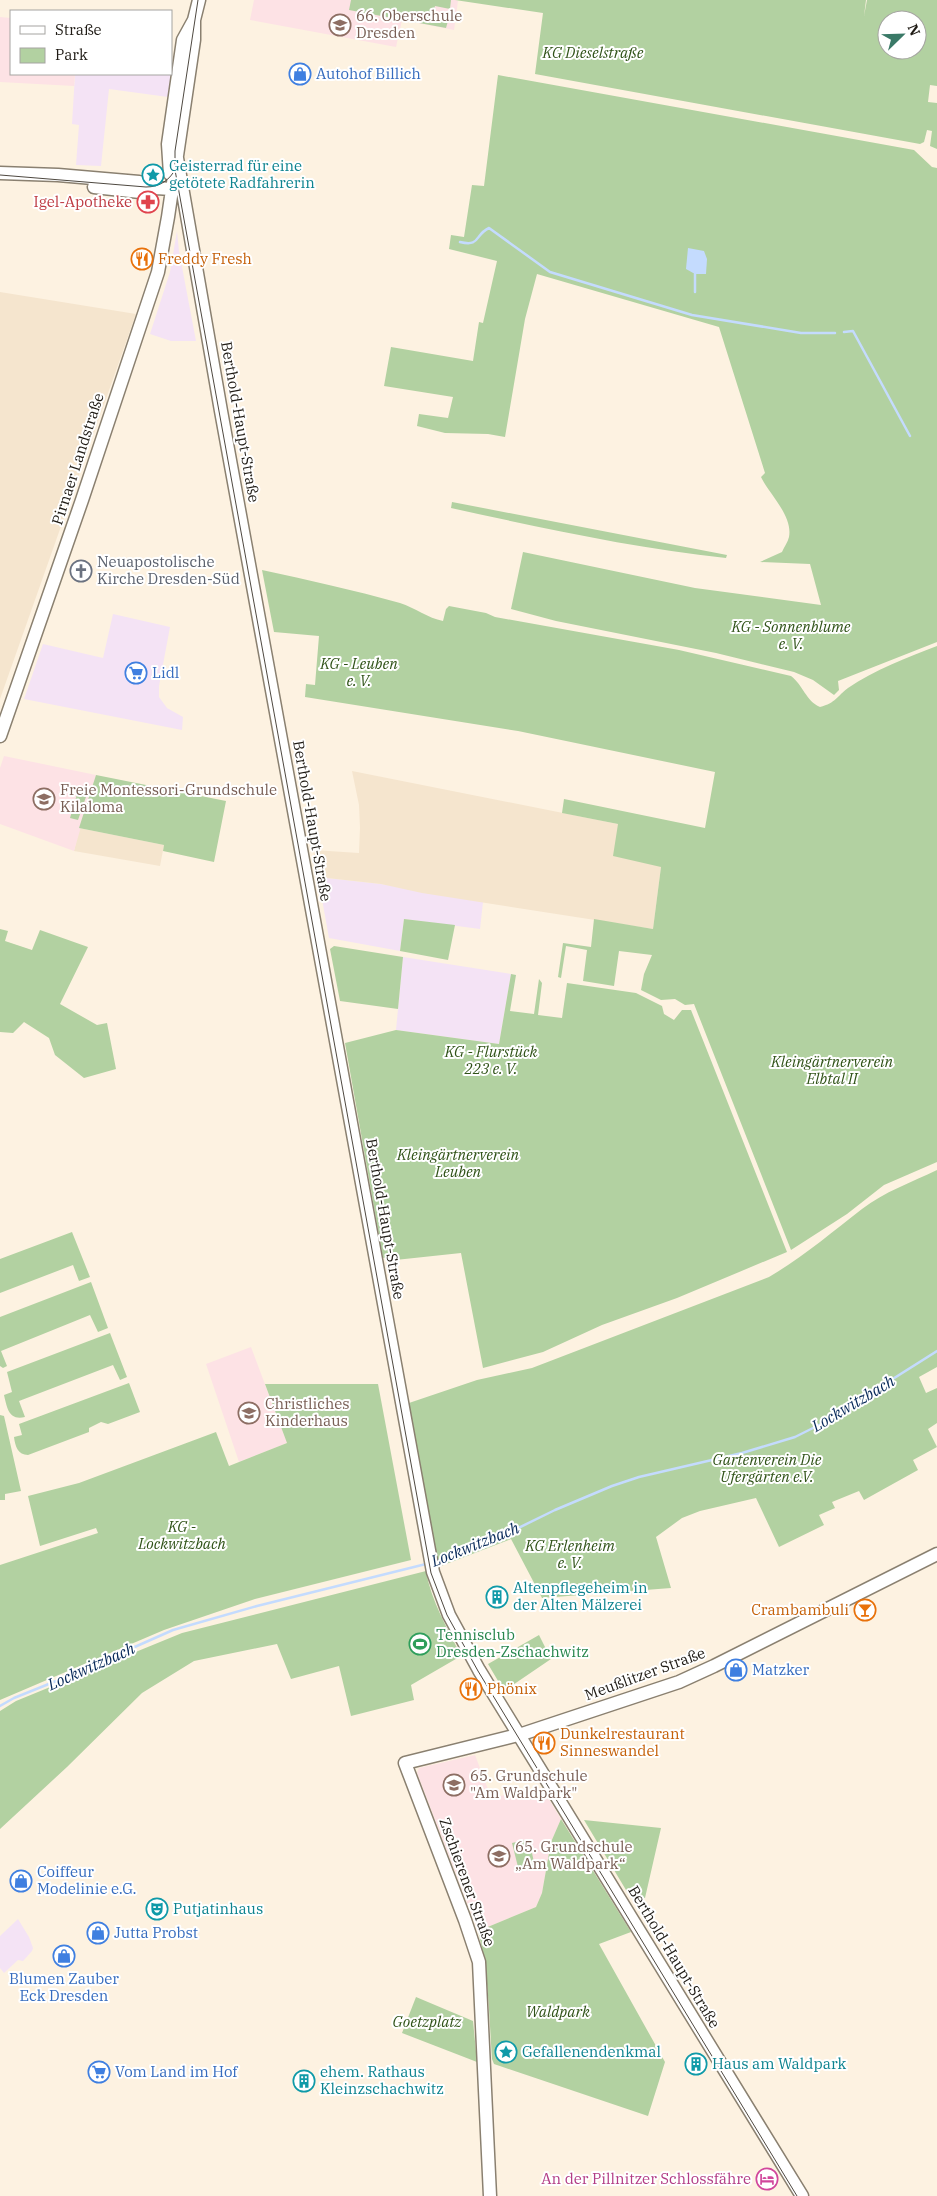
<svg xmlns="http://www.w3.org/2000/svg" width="937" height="2196" font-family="'IBM Plex Serif',serif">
	<rect width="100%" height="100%" fill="#fdf2e1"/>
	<path fill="#f4e3f5" d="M75 74H171L168 97 109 89 101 166 76 165 79 125 72 124Z
		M177 231 179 251 196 341H171L150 334 170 272Z
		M113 614 170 627 159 686V697L167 708 183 717 182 730 24 699 43 644 103 658Z
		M318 877 381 884 483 902 480 929 404 919 400 951 329 938Z
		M403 957 511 974 499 1044 396 1030Z
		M18 1919 29 1937 33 1948 32 1951 23 1961 18 1960 4 1973 0 1968V1936Z"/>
	<path fill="#f5e5ce" d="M0 292 136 314 0 699Z
		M352 771 618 824 661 867 653 929 422 893 381 884 318 877 313 850 359 853 360 828 359 805Z
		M79 828 164 845 160 866 74 851Z"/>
	<path fill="#fde2e5" d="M254 0H455L458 1 454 30 402 20 396 47 250 20Z
		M0 17 11 18V74H75L74 86 0 82Z
		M4 756 96 775 74 851 0 824V768Z
		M251 1347 287 1443 239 1462 206 1364Z
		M475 1755 491 1797 543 1790 561 1819 551 1842 542 1893 536 1907 478 1931 417 1773 419 1768Z"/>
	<path fill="#b2d1a1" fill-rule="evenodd" d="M351 0H451L450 9 435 6 432 17 448 21 446 28 349 10Z
		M455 0H866L864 16 867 0H937V86L930 85 928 102 937 103V149L930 146 932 131 927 130 924 142 920 144 535 74 543 13ZM887 20H917V50H887Z
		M498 75 914 150 932 167 937 168V642L838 681 839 690 834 695 813 680 794 672 716 653 556 621 511 609 523 552 695 588 821 605 810 564 760 562 782 552C784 547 788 542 789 537 793 516 770 495 761 477L765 473 719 327 537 274 525 319 505 437 488 434 445 433 417 426 419 414 448 418 453 397 384 386 391 347 473 361 479 322 483 323 497 261 449 249 451 235 464 237 472 185 484 186Z
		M452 502 727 555 726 558C634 548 542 528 451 508Z
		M262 570C308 580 354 590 400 603 415 608 428 618 443 621L446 609 449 606 486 613 495 617 679 650 791 676C803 685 806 701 820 707 836 703 837 696 848 688 874 670 908 657 937 646V1162L884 1185 847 1214 791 1250 694 1004 685 1005 675 999 661 1000 641 990 644 974 652 955 619 951 614 986 583 981 587 950 566 946 561 978 558 977 563 943 591 947 594 919 653 929 661 867 613 856 618 824 562 813 564 799 705 828 715 772 518 731 305 697 306 684 315 685 319 636 274 632Z
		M96 775 226 801 214 862 163 851 164 845 79 828Z
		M78 791 87 794 78 820 70 818Z
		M404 919 455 925 448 960 400 951Z
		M0 929 8 931 5 941 32 950 40 930 88 947 60 1004 97 1025 107 1023 116 1069 84 1078 55 1055 49 1038 24 1022 13 1033 0 1032Z
		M334 946 403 957 398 1009 340 1001 330 949Z
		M511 974 516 975 510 1011 534 1014 539 979 542 983 538 1015 562 1018 567 983 636 993 662 1006 664 1014 674 1020 682 1010H691L787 1252 677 1298 602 1325 543 1352 483 1368 461 1253 386 1261V1257L383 1258 345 1043 396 1030 499 1044Z
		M937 1170V1367L919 1377 926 1393 937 1388V1423L928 1429 937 1447 913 1460 918 1470 864 1500 859 1491 832 1502 835 1508 819 1515 824 1525 779 1547 756 1498 700 1511 682 1518 656 1537 671 1588 542 1598 511 1539 441 1566 436 1553 406 1404 477 1380 532 1368 769 1277C803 1257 831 1233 862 1209 884 1192 912 1182 937 1170Z
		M72 1232 90 1277 79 1281 73 1265 0 1293V1259Z
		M91 1282 108 1328 98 1332 90 1315 1 1351 7 1366 3 1368 0 1366V1317Z
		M110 1333 127 1377 120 1380 113 1365 19 1401 25 1417C9 1421 7 1408 4 1395L12 1392 7 1372Z
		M129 1383 140 1412 108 1424 101 1422 89 1428V1432L28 1455C18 1455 15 1446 14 1437L22 1435 19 1424Z
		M265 1384H378L411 1560 255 1599 164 1630 0 1700V1565L98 1533 96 1528 40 1546 28 1496 79 1483 216 1432 229 1466 287 1443Z
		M0 1415 4 1416 21 1491 5 1494V1500H0Z
		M426 1571C431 1601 448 1629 461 1656L411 1685 414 1700 351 1716 339 1666 291 1679 277 1644 194 1661 142 1693 67 1767 0 1829V1711L16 1701 182 1633Z
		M539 1635 551 1659 504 1691 488 1664Z
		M561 1819 631 1932 599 1944 665 2062 648 2116 494 2064 492 2059C489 2016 489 1973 478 1931L536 1907 542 1893 551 1842Z
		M584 1820 661 1828 645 1898 629 1895Z
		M529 1839 535 1867 519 1871 512 1843Z
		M416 1997 473 2021 477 2062 402 2033Z"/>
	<path fill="#c4dbfe" d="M688 248 704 251 707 259 706 274H695L686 269Z"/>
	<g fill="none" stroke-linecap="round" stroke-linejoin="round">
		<path stroke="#c4dbfe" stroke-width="2.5" d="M460 242C481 247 474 235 489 228L550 272 692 315 801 333H835
			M695 292V274
			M844 332 853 331 910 436
			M434 1562 506 1534 555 1510 612 1486 639 1477 742 1453 795 1437 823 1423 937 1351
			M0 1706 14 1698 76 1673 173 1630 257 1606 426 1564"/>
		<g stroke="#8a8070" stroke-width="15">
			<path id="tertiary" d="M177 158 221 411 433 1572 449 1615 479 1670 802 2196
				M0 173 58 175 139 182 156 188 171 189
				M170 174 168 144 183 40 194 20
				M94 187 140 192 156 188
				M0 736 82 500 158 272 168 217 194 40V20L199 0
				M490 2196 479 1962 465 1920 405 1763 522 1734 679 1682 714 1666 937 1554"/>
		</g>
		<use href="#tertiary" stroke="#fff" stroke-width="12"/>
		<path stroke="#4e4840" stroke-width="1" d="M198 0 175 151V170L431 1573 447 1615 478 1671 797 2196
			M0 175 146 187C160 187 170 180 176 168"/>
	</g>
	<defs>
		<g id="school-ring" transform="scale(1.125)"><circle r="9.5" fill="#fff" stroke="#8d6e63" stroke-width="1.5"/><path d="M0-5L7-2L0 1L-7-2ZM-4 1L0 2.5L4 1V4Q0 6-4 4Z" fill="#8d6e63"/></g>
		<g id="shop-ring" transform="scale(1.125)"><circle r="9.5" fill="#fff" stroke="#3f7fe0" stroke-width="1.5"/><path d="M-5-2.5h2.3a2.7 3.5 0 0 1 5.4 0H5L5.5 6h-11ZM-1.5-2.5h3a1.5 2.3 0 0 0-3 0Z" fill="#3f7fe0"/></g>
		<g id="sight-ring" transform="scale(1.125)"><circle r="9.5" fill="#fff" stroke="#0f9aa8" stroke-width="1.5"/><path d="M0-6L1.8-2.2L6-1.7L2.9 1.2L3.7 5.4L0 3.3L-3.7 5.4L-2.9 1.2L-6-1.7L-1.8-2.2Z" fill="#0f9aa8"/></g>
		<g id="pharmacy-ring" transform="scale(1.125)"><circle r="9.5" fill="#fff" stroke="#e0444e" stroke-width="1.5"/><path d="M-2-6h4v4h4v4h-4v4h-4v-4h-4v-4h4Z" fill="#e0444e"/></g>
		<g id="restaurant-ring" transform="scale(1.125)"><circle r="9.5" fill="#fff" stroke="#e8710a" stroke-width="1.5"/><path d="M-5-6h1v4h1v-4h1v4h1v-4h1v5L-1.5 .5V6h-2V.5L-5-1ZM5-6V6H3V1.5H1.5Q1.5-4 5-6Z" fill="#e8710a"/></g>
		<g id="church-ring" transform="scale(1.125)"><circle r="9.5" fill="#fff" stroke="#6b7280" stroke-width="1.5"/><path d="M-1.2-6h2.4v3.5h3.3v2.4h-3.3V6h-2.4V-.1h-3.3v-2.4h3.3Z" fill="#6b7280"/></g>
		<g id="supermarket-ring" transform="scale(1.125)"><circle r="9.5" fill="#fff" stroke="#3f7fe0" stroke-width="1.5"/><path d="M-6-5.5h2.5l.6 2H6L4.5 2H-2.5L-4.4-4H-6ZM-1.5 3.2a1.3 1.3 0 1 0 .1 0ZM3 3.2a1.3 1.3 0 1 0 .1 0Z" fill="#3f7fe0"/></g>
		<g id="building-ring" transform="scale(1.125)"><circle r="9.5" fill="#fff" stroke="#0f9aa8" stroke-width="1.5"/><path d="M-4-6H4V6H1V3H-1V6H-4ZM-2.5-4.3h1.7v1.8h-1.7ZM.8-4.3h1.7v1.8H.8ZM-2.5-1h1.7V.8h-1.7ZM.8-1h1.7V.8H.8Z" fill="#0f9aa8"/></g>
		<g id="bar-ring" transform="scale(1.125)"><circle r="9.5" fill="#fff" stroke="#e8710a" stroke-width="1.5"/><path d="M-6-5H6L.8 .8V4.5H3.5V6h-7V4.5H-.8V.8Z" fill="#e8710a"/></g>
		<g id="stadium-ring" transform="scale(1.125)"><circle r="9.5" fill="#fff" stroke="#2e9e5b" stroke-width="1.5"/><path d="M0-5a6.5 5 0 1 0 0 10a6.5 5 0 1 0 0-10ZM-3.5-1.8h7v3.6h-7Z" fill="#2e9e5b"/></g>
		<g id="theatre-ring" transform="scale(1.125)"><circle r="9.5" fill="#fff" stroke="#0f9aa8" stroke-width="1.5"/><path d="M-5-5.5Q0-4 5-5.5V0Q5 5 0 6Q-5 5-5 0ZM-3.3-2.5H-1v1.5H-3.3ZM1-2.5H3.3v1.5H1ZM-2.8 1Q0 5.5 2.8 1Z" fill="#0f9aa8"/></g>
		<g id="hotel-ring" transform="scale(1.125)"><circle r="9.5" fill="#fff" stroke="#d1479c" stroke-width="1.5"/><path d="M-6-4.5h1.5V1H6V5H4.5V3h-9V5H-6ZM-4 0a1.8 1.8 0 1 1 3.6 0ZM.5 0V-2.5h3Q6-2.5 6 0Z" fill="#d1479c"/></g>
	</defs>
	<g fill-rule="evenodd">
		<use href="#school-ring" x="340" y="25"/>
		<use href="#shop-ring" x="300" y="74"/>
		<use href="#sight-ring" x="153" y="175"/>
		<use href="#pharmacy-ring" x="148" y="202"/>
		<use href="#restaurant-ring" x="142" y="259"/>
		<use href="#church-ring" x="81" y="571"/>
		<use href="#supermarket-ring" x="136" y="673"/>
		<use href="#school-ring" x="44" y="799"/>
		<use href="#school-ring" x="249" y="1413"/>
		<use href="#building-ring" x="497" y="1597"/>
		<use href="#bar-ring" x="865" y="1610"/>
		<use href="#stadium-ring" x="420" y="1644"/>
		<use href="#shop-ring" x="736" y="1670"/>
		<use href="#restaurant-ring" x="471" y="1689"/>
		<use href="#restaurant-ring" x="544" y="1743"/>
		<use href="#school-ring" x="454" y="1785"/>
		<use href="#school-ring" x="499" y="1856"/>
		<use href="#shop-ring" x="21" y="1881"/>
		<use href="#theatre-ring" x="157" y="1909"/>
		<use href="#shop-ring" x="98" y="1933"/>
		<use href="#shop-ring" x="64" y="1956"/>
		<use href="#sight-ring" x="506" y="2052"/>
		<use href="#building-ring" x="696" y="2064"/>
		<use href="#supermarket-ring" x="99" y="2072"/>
		<use href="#building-ring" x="304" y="2081"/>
		<use href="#hotel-ring" x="767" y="2179"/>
	</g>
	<g text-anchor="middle" stroke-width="4" stroke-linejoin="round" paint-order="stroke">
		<g font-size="15" fill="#785e54" stroke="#fff" text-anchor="start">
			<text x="356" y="21">66. Oberschule<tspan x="356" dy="17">Dresden</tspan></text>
			<text x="60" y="795">Freie Montessori-Grundschule<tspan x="60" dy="17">Kilaloma</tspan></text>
			<text x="265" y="1409">Christliches<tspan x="265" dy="17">Kinderhaus</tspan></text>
			<text x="470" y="1781">65. Grundschule<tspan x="470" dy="17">"Am Waldpark"</tspan></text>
			<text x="515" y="1852">65. Grundschule<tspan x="515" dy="17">„Am Waldpark“</tspan></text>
		</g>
		<g font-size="15" font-style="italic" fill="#2f5217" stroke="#fff">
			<text x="593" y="58">KG Dieselstraße</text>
			<text x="791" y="632">KG - Sonnenblume<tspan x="791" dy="17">e. V.</tspan></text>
			<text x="359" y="669">KG - Leuben<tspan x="359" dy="17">e. V.</tspan></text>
			<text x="491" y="1057">KG - Flurstück<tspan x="491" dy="17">223 e. V.</tspan></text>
			<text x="832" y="1067">Kleingärtnerverein<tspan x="832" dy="17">Elbtal II</tspan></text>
			<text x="458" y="1160">Kleingärtnerverein<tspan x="458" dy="17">Leuben</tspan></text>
			<text x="767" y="1465">Gartenverein Die<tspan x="767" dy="17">Ufergärten e.V.</tspan></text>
			<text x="182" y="1532">KG -<tspan x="182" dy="17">Lockwitzbach</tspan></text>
			<text x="570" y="1551">KG Erlenheim<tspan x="570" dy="17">e. V.</tspan></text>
			<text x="558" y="2017">Waldpark</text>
			<text x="427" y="2027">Goetzplatz</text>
		</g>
		<g font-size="15" fill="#366cbe" stroke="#fff" text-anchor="start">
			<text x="316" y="79">Autohof Billich</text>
			<text x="152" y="678">Lidl</text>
			<text x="752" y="1675">Matzker</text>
			<text x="37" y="1877">Coiffeur<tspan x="37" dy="17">Modelinie e.G.</tspan></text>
			<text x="114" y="1938">Jutta Probst</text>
			<text x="64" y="1984" text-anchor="middle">Blumen Zauber<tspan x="64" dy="17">Eck Dresden</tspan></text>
			<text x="115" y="2077">Vom Land im Hof</text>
		</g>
		<g font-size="15" fill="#0d838f" stroke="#fff" text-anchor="start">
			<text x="169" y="171">Geisterrad für eine<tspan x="169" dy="17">getötete Radfahrerin</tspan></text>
			<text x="513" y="1593">Altenpflegeheim in<tspan x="513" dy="17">der Alten Mälzerei</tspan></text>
			<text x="173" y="1914">Putjatinhaus</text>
			<text x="522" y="2057">Gefallenendenkmal</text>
			<text x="712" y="2069">Haus am Waldpark</text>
			<text x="320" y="2077">ehem. Rathaus<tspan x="320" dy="17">Kleinzschachwitz</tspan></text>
		</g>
		<g font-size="15" fill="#be3a42" stroke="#fff" text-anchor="end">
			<text x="132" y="207">Igel-Apotheke</text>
		</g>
		<g font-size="15" fill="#c56008" stroke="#fff" text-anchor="start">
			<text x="158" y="264">Freddy Fresh</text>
			<text x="849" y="1615" text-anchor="end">Crambambuli</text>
			<text x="487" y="1694">Phönix</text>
			<text x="560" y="1739">Dunkelrestaurant<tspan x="560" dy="17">Sinneswandel</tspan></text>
		</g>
		<g font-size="15" fill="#1f1b15" stroke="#fff">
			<text transform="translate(240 422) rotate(80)" y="5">Berthold-Haupt-Straße</text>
			<text transform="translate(78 459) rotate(-72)" y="5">Pirnaer Landstraße</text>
			<text transform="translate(312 821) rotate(80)" y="5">Berthold-Haupt-Straße</text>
			<text transform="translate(385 1219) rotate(80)" y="5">Berthold-Haupt-Straße</text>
			<text transform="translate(645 1674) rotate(-20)" y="5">Meußlitzer Straße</text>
			<text transform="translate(467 1882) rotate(70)" y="5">Zschierener Straße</text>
			<text transform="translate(674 1957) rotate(59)" y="5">Berthold-Haupt-Straße</text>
		</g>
		<g font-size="15" fill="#5b616d" stroke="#fff" text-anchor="start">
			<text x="97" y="567">Neuapostolische<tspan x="97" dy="17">Kirche Dresden-Süd</tspan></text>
		</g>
		<g font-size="15" fill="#27864d" stroke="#fff" text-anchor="start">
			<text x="436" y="1640">Tennisclub<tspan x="436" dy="17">Dresden-Zschachwitz</tspan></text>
		</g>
		<g font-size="15" fill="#b23c85" stroke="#fff" text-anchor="end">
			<text x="751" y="2184">An der Pillnitzer Schlossfähre</text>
		</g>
		<g font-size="16" font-style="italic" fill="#062858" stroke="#fff">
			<text transform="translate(853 1403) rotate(-31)" y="6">Lockwitzbach</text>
			<text transform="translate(475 1544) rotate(-22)" y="6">Lockwitzbach</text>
			<text transform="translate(91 1666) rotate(-24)" y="6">Lockwitzbach</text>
		</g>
	</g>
	<rect x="10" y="10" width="162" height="65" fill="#ffffff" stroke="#a5a4a1"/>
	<rect x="20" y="26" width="25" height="8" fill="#ffffff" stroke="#a5a4a1"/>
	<text x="55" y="35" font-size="15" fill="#1f1b15">Straße</text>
	<rect x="20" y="48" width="25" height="15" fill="#b2d1a1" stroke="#a5a4a1"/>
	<text x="55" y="60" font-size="15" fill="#1f1b15">Park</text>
	<g transform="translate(902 35) rotate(67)"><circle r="24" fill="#ffffff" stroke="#a5a4a1"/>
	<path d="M0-4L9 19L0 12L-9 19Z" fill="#3a7967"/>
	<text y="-8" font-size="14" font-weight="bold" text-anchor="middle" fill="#1f1b15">N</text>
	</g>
</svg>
